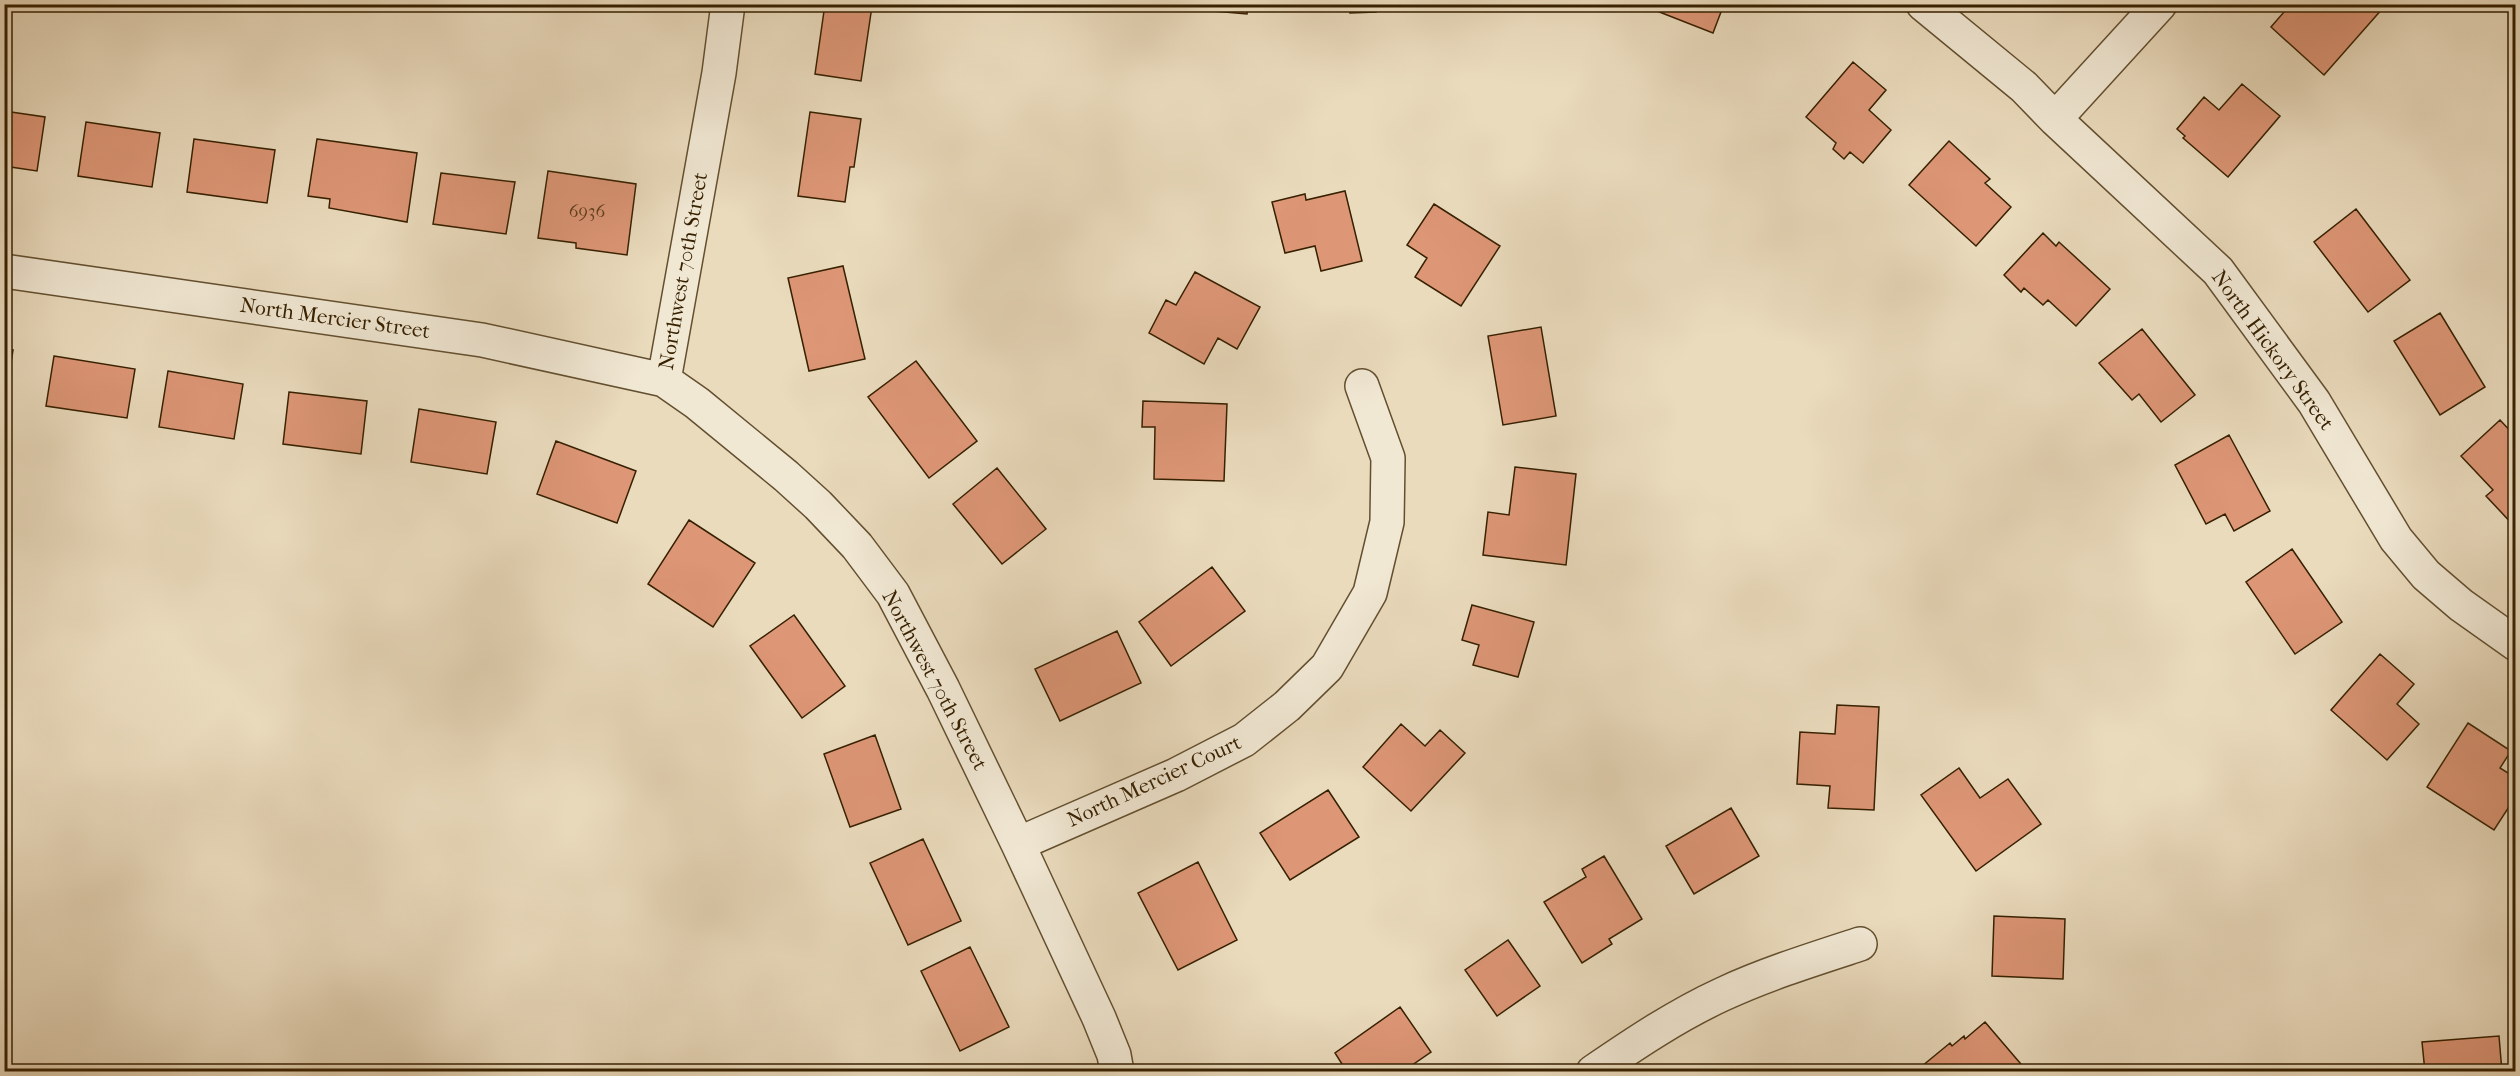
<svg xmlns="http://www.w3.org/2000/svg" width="2520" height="1076" font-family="'IM FELL French Canon',serif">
	<rect width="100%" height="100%" fill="#eadbbd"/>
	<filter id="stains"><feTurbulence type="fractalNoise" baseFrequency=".00333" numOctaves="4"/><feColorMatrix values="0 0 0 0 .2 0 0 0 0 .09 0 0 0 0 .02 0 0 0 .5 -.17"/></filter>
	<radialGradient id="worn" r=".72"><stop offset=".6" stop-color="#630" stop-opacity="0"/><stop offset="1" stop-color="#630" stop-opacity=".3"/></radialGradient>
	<path fill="#dd9676" stroke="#362000" stroke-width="1.5" d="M825 4 872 6 861 81 815 74Z
		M1190 4H1248L1247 14 1202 10V6Z
		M1327 4H1375L1376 12 1350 13V9L1327 11Z
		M1639 4H1724L1713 33Z
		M2291 4H2379L2383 8 2324 75 2271 27Z
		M1853 62 1886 90 1869 110 1891 130 1863 163 1850 152 1844 159 1833 149 1836 143 1806 117Z
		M2242 84 2280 116 2228 177 2183 138 2185 136 2177 129 2204 97 2219 110Z
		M4 111 45 117 37 171 4 166Z
		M810 112 861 119 854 167H850L845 202 798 196Z
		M86 122 160 133 152 187 78 176Z
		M194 139 275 150 267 203 187 192Z
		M317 139 417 153 407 222 329 208 330 199 308 196Z
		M1949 141 1990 179 1985 183 2011 207 1976 246 1909 185Z
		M548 171 636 184 627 255 576 248V243L538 238Z
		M441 173 515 182 506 234 433 224Z
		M1345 191 1362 261 1321 271 1315 246 1285 253 1272 202 1305 194 1306 200Z
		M1434 204 1500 246 1461 306 1415 277 1427 258 1407 245Z
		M2356 209 2410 280 2368 312 2314 242Z
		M2043 233 2056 246 2059 242 2110 289 2076 326 2048 300 2043 305 2024 288 2021 292 2004 275Z
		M843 266 865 359 809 371 788 278Z
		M1195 272 1260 307 1237 349 1218 338 1204 364 1149 333 1166 300 1176 305Z
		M2440 313 2485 387 2440 415 2394 341Z
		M1541 327 1556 416 1503 425 1488 336Z
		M2142 329 2195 395 2161 422 2139 394 2132 400 2099 363Z
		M4 349 13 350 5 403H4Z
		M54 356 135 369 127 418 46 406Z
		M916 361 977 441 929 478 868 397Z
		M168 371 243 384 234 439 159 427Z
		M289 392 367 401 361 454 283 444Z
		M1143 401 1227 404 1224 481 1154 479 1155 427H1142Z
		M419 409 496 422 487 474 411 462Z
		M2500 420 2516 437V528L2486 496 2493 490 2461 456Z
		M2229 435 2270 511 2234 531 2225 514 2206 524 2175 465Z
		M556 441 636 471 617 523 537 494Z
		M1515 467 1576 474 1566 565 1483 555 1488 512 1509 515Z
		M997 468 1046 529 1002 564 953 504Z
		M689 520 755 563 713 627 648 584Z
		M2292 549 2342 622 2295 654 2246 582Z
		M1212 567 1245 611 1171 666 1139 622Z
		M1472 605 1534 622 1518 677 1473 665 1479 645 1462 640Z
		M794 615 845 686 802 718 750 646Z
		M1117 631 1141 683 1060 721 1035 669Z
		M2380 654 2414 684 2397 704 2419 724 2387 760 2331 710Z
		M1837 705 1879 707 1874 810 1828 808 1830 786 1797 784 1800 732 1835 734Z
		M2468 723 2511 751 2500 768 2516 778V796L2494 830 2427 787Z
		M1401 724 1425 746 1440 730 1465 753 1411 811 1363 767Z
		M875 735 901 809 850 827 824 754Z
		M1959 768 1980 798 2008 779 2041 824 1976 871 1921 795Z
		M1328 790 1359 837 1290 880 1260 833Z
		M1731 808 1759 856 1694 894 1666 846Z
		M923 839 961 921 908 945 870 863Z
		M1604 856 1642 919 1609 939 1612 944 1582 963 1544 902 1586 877 1582 869Z
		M1198 862 1237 940 1178 970 1138 893Z
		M1994 916 2065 919 2063 979 1992 976Z
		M1508 940 1540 986 1497 1016 1465 970Z
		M970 947 1009 1027 960 1051 921 971Z
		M1400 1007 1431 1052 1402 1072H1347L1335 1053Z
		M1985 1022 2026 1070 2024 1072 1916 1071 1950 1043 1952 1046 1964 1036 1965 1039Z
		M2499 1036 2502 1072H2425L2422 1042Z"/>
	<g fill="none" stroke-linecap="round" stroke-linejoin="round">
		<g stroke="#634f2f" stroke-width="36">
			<path id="minor" d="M1923 4 2024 87 2055 119 2218 271 2314 402 2396 539 2426 575 2461 605 2516 644
				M2055 119 2160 4
				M4 271 482 340 664 380 697 403 786 476 818 505 857 546 893 594 943 689 1018 844 1099 1018 1114 1055 1117 1072
				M664 380 719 73 728 4
				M1018 844 1176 775 1244 740 1287 706 1327 667 1370 593 1387 522 1388 458 1362 386
				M1593 1072C1634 1044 1677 1015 1723 994 1766 974 1814 959 1860 944"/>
		</g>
		<use href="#minor" stroke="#f1e8d4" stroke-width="33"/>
	</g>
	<g text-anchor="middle" stroke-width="4.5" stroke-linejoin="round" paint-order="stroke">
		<g font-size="18" fill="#603e1e">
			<text x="587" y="217">6936</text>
		</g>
		<g font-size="21" fill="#362000" stroke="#f1e8d4">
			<text transform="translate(683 271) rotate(-80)" y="7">Northwest 70th Street</text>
			<text transform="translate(335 318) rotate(8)" y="7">North Mercier Street</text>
			<text transform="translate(2273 350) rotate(54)" y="7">North Hickory Street</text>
			<text transform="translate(935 680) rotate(62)" y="7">Northwest 70th Street</text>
			<text transform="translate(1154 781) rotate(-25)" y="7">North Mercier Court</text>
		</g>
	</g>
	<rect width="2520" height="1076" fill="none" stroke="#eadbbd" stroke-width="24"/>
	<rect x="6" y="6" width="2508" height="1064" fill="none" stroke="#362000" stroke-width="3"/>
	<rect x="12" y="12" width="2496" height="1052" fill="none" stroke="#362000" stroke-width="1.5"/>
	<rect width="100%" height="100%" filter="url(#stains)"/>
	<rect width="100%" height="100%" fill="url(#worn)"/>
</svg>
